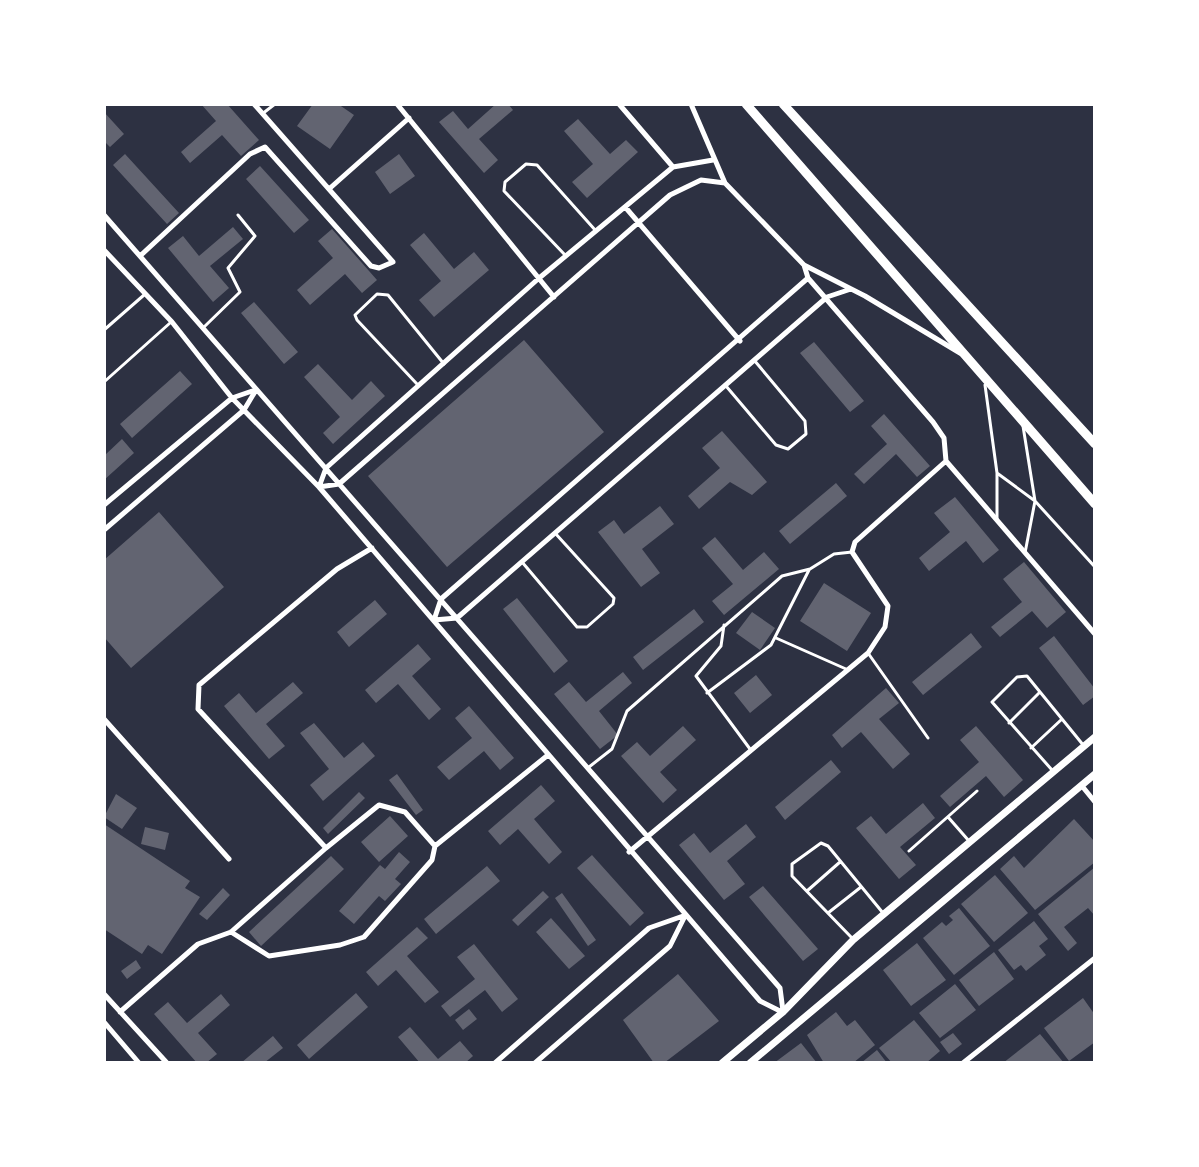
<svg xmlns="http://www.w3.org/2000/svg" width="1199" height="1167" font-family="Commissioner,sans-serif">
	<rect width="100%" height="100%" fill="#2d3142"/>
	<path fill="#626471" d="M201 104H227L259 140 241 156 222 135 190 163 181 152 216 121Z
		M313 104H338L354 115 330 149 297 126Z
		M496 104H508L513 110 479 139 498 160 484 173 439 122 453 111 468 129Z
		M104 112 124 134 110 147 104 141Z
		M578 119 610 154 626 140 638 152 587 198 572 182 593 164 564 131Z
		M125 154 179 213 167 224 113 165Z
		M399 154 415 176 390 194 375 172Z
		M260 166 309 220 294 233 246 179Z
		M233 227 243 239 210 266 229 288 213 302 168 248 183 236 199 256Z
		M332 229 377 280 362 293 345 274 310 305 297 290 333 258 318 241Z
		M424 233 454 269 474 252 489 270 434 317 419 300 441 281 410 245Z
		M254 302 298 352 284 364 241 313Z
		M524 340 604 432 447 567 368 476Z
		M814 342 864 401 850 412 800 353Z
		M318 364 352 400 371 381 385 396 333 444 323 433 340 417 304 377Z
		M180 371 192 384 132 438 120 424Z
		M884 414 930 466 917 477 896 454 864 484 854 474 887 444 871 426Z
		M722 431 767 482 752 495 730 482 699 509 688 496 720 468 702 448Z
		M122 439 134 453 104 480V456Z
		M836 483 847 496 790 544 779 531Z
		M955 497 999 550 983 563 966 541 929 571 919 558 950 532 934 513Z
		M660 506 674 524 642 549 660 573 641 587 598 532 614 520 624 534Z
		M159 512 224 587 131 668 104 637V560Z
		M715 537 743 570 764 552 779 569 724 615 712 601 733 584 702 548Z
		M1024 562 1066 612 1047 628 1032 611 1000 637 991 627 1022 602 1003 579Z
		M824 583 871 613 847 651 800 621Z
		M517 598 568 661 554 673 503 609Z
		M375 600 387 614 349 647 337 632Z
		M694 609 704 622 643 670 633 657Z
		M752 612 775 628 760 650 736 633Z
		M971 633 982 647 923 695 912 682Z
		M1054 636 1095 689V696L1083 705 1039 648Z
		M418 644 431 659 412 676 441 709 429 720 398 684 376 703 365 690Z
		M623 672 632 683 599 711 618 735 600 749 554 694 569 682 586 702Z
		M756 675 772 695 750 713 734 693Z
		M293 682 303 693 266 724 285 746 269 759 224 706 239 693 256 713Z
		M886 688 899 703 879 719 910 754 893 769 861 732 842 748 832 735Z
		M469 706 514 758 500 770 484 751 449 780 437 767 472 738 455 718Z
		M314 723 344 758 363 742 375 756 323 801 310 785 329 769 300 733Z
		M683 726 696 740 660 772 677 790 663 803 621 756 637 742 650 756Z
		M976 726 1023 780 1004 797 986 776 950 807 940 796 979 762 960 740Z
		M831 760 841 772 785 820 775 807Z
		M397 774 423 810 416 815 389 780Z
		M541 785 555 801 534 819 562 852 549 864 518 829 500 845 488 831Z
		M359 792 365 798 328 834 323 828Z
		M116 794 137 808 122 829 104 817Z
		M923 803 935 818 900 847 916 865 899 879 856 828 871 816 886 834Z
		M390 816 408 836 379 862 361 842Z
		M1074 819 1095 842V862L1035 910 1000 869 1014 856 1024 868Z
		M104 824 190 881 185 888 200 897 162 954 148 945 142 954 104 929Z
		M746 824 756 837 727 861 745 884 724 900 679 845 694 833 710 853Z
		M145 827 169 833 165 850 141 844Z
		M399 852 410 862 395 879 401 884 385 901 379 896 354 924 339 911 380 865 385 869Z
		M592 855 644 913 630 926 577 868Z
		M331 856 344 869 261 946 249 932Z
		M487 866 500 881 436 934 424 919Z
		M1095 867V916L1088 908 1064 927 1077 943 1068 951 1038 914Z
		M995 875 1028 913 994 942 961 904Z
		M763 886 818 949 803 961 749 897Z
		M223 888 230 895 207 920 199 914Z
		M543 891 549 897 518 926 512 920Z
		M562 893 596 940 588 946 555 898Z
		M959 908 990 946 954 975 923 938 942 922 946 926 953 920 949 916Z
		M551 918 585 956 569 969 536 932Z
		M1034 921 1048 939 1039 946 1046 955 1026 971 1021 965 1014 970 998 950Z
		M417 927 428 938 407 956 439 992 425 1003 396 970 378 986 366 972Z
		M917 943 946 980 911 1006 883 970Z
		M474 944 518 999 502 1012 485 990 450 1017 441 1006 475 979 457 957Z
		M994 952 1014 979 979 1006 959 980Z
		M136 960 141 968 127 979 121 971Z
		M678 974 719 1021 664 1063H654L623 1020Z
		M955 984 976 1010 940 1038 919 1013Z
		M356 993 368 1007 309 1059 297 1045Z
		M221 994 230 1005 198 1033 217 1054 206 1063H197L154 1014 168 1002 187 1023Z
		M1083 998 1095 1015V1042L1069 1061 1044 1028Z
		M469 1009 477 1019 463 1030 455 1020Z
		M836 1012 847 1026 855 1020 875 1045 853 1063H824L807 1035Z
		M914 1020 940 1051 926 1063H892L879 1048Z
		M410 1027 438 1059 460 1041 473 1056 465 1063H420L398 1037Z
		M953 1033 962 1044 949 1054 940 1042Z
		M1040 1034 1064 1063H1003Z
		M273 1036 283 1048 264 1063H241Z
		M801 1043 817 1063H774Z
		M877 1050 887 1063H861Z"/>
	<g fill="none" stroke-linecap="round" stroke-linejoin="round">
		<path stroke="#fff" stroke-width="3" d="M262 114 275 104
			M566 256 504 191 505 182 526 164 537 165 596 231
			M204 327 240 292 228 268 255 236 238 215
			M104 330 144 295
			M104 382 170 323
			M417 384 357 320 355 315 377 294 388 295 444 364
			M985 385 997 473V520
			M726 386 776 445 788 449 806 434 805 421 754 360
			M1023 426 1035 501 1025 553
			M997 473 1035 501 1095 567
			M522 562 577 627H587L613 604 614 598 555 533
			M724 625 721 646 696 676 750 749
			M776 638 846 669
			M868 653 928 738
			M707 693 771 645 809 570
			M1009 723 1040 692
			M1031 748 1062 719
			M589 767 612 749 627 711 782 576 810 569 834 554 852 552
			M1052 770 992 702 1017 677 1027 676 1084 746
			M948 817 969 841
			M909 851 977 791
			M807 891 840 862
			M828 913 861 887
			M852 938 792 876V864L821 843 828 846 883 913"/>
		<path stroke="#fff" stroke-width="5" d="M397 104 554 297
			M619 104 673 167
			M691 104 725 183 804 265 865 296 960 353
			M713 160 673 167 538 279 326 468 319 487 339 484 670 195 701 180 725 183
			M329 189 409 118
			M626 208 740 341
			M104 215 780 988 783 1011
			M104 250 172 322 232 398 319 487 760 1001 782 1012
			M140 256 250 154 265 147 371 266 379 268 393 262 254 104
			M804 265 808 278 441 599 434 620 457 618 827 297 851 289
			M946 461 1095 634
			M104 505 232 398 255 390
			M104 530 244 410 256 390
			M372 548 337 569 199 685 198 709 326 848 379 805 405 812 435 846
			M104 719 229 859
			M1082 786 1095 802
			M629 852 868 653 885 627 888 606 852 552 855 542 946 461 944 438 933 422 808 278
			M231 932 269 956 340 945 364 937 432 860 435 846 548 755
			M104 994 167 1063
			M120 1012 198 944 231 932 326 848
			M104 1022 139 1063
			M495 1063 649 928 686 915
			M535 1063 670 946 685 916
			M963 1063 1095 958"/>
		<path stroke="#fff" stroke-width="7" d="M722 1063 783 1012 853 940 1095 737
			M750 1063 1095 774"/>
		<path stroke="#fff" stroke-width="9" d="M746 104 1095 504
			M783 104 1095 444"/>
	</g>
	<rect width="1199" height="1167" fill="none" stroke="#ffffff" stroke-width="212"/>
</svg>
